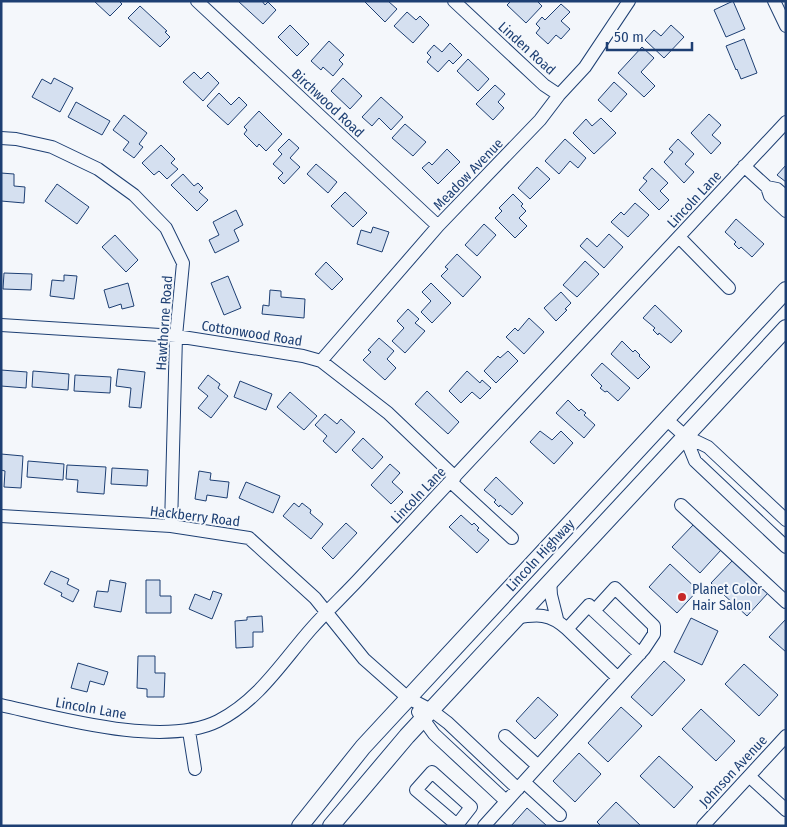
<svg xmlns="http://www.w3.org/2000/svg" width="787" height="827" font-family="'Fira Sans Condensed',sans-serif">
	<rect width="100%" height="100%" fill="#f4f7fb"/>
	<path fill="#d5e0f0" stroke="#1d3f73" d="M94 1H119L122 4 110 16Z
		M238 1H262L265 5 268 2 276 10 263 24Z
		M364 1H388L397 9 385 22Z
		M511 1H537L542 6 526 23 507 5Z
		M733 1 745 29 726 37 714 10Z
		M561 4 570 12 561 21 570 29 561 39 556 35 548 44 536 33 540 28 536 24 542 17 545 20Z
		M140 6 167 31 165 32 170 37 160 47 128 18Z
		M407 12 416 20 420 16 429 25 413 43 394 26Z
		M290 25 309 44 297 56 278 37Z
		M671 25 684 37 664 58 645 40 654 30 661 36Z
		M744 39 757 73 741 79 737 69 736 70 726 46Z
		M329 41 344 55 339 60 343 64 333 76 323 67 321 70 311 61Z
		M450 43 462 55 453 64 449 60 438 72 427 62 431 57 427 53 434 45 442 52Z
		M642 47 654 58 641 72 655 86 644 97 618 73Z
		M468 59 489 79 478 91 457 71Z
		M194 72 201 79 208 72 219 83 203 101 183 82Z
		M54 78 73 88 60 112 32 97 42 79 51 84Z
		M343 78 362 96 350 109 331 91Z
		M614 82 627 94 611 112 598 100Z
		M495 85 505 94 498 102 504 108 493 120 476 104Z
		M219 93 231 105 239 97 247 105 228 125 207 106Z
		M381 97 403 117 391 130 379 118 372 126 362 117Z
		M76 102 110 121 102 135 68 117Z
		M259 111 282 134 266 151 259 144 257 147 244 134 247 130 244 127Z
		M709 114 721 125 712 135 721 143 711 154 691 133Z
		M124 115 147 133 139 144 143 147 134 158 123 150 129 142 113 130Z
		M601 118 616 133 594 154 573 133 586 119 592 126Z
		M405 124 426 142 413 156 392 138Z
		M289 139 299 148 290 158 300 167 284 184 278 178 283 173 273 164 282 154 278 150Z
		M565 139 586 158 578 168 570 161 559 174 545 161Z
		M678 139 694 154 685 164 694 172 684 183 664 162 673 152 669 149Z
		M161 145 175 159 171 163 178 169 167 179 159 171 154 175 142 163Z
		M447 149 460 162 438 184 422 168 429 162 432 165Z
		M316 164 337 182 328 193 307 174Z
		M786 165V182L777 175Z
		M537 167 550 179 530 199 518 188Z
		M652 168 668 183 660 191 669 200 659 210 639 190 647 181 643 178Z
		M1 173 14 174V186L25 187 24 203 1 201Z
		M183 174 194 186 198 183 203 188 199 192 208 200 197 211 171 185Z
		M57 184 89 207 77 224 45 201Z
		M345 192 367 213 353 227 331 206Z
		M513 194 523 204 521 206 526 211 519 218 527 226 515 238 495 218 502 211 499 208Z
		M635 203 649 215 628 237 611 222 621 212 624 215Z
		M236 210 243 225 234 230 239 241 215 253 209 240 219 235 213 222Z
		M736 219 764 244 752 257 741 247 739 249 734 244 736 242 725 232Z
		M484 224 496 235 477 256 465 245Z
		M373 227 389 232 382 252 357 244 361 230 371 233Z
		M609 234 623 247 604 268 580 246 587 238 597 247Z
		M115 235 138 260 126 272 102 247Z
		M457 254 481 277 463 297 441 276 448 269 445 267Z
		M585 261 599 274 577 297 563 285Z
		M326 262 343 279 332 290 315 274Z
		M4 273 32 274 31 290 3 289Z
		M64 275 77 276 74 299 50 296 52 280 64 281Z
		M228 276 241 308 224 315 211 283Z
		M128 283 134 306 122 309 121 304 109 308 104 290Z
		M431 283 451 303 432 323 421 312 431 301 422 292Z
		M270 290 281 291V297L305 299 304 318 262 314 263 305 269 306Z
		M561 292 571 303 565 309 567 310 556 321 544 308Z
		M655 305 682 331 671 343 659 333 658 335 653 330 655 328 643 318Z
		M408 309 419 319 415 323 425 331 405 353 392 341 404 328 397 321Z
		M529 318 544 332 524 354 506 337 515 328 518 331Z
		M379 338 394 351 387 359 396 368 385 380 363 360 371 352 368 350Z
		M622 341 633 352 635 350 640 355 639 356 650 367 638 379 611 354Z
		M508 351 518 361 496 383 484 371 498 356 500 358Z
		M602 363 630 388 618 401 607 391 605 392 600 388 602 386 591 375Z
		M118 369 145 372 141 408 129 407 131 388 116 386Z
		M1 370 27 372 26 388 1 386Z
		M33 371 69 374 68 390 32 387Z
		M467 371 480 383 482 380 491 388 480 399 472 392 461 403 449 391Z
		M75 375 111 377 110 393 74 391Z
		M208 375 220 384 218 388 228 396 211 418 198 408 208 396 198 388Z
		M240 381 272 394 266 410 234 397Z
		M427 391 459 422 448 434 415 404Z
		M290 392 317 416 304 430 277 407Z
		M568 400 579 411 581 409 586 413 584 415 595 425 584 438 556 413Z
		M325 414 337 424 341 419 355 432 336 453 323 441 327 436 315 425Z
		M540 431 552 440 561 431 573 443 554 464 530 442Z
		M363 438 383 457 372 469 352 450Z
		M1 454 23 456 21 488 4 487 5 471 1 470Z
		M28 461 64 464 63 480 27 477Z
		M390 464 400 473 392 482 403 492 391 504 371 485Z
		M67 465 106 467 104 494 77 492 78 480 66 479Z
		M112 468 148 470 147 486 111 484Z
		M199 471 211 473 210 480 229 482 227 498 207 495 206 501 195 499Z
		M496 477 523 503 512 515 500 505 499 507 494 502 496 500 484 490Z
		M246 482 280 496 273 513 239 498Z
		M294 503 299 507 302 503 311 510 310 513 323 524 311 539 283 516Z
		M461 515 472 525 474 523 479 528 477 530 489 540 477 553 449 527Z
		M346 523 357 533 333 559 322 548Z
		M694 524 721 550 700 573 672 547Z
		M733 560 768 593 747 616 711 583Z
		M670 564 698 590 677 613 649 587Z
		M51 571 69 579 67 584 79 590 73 602 61 596 62 593 44 584Z
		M110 580 126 583 121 612 94 607 97 591 108 592Z
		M146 580H160V596H171V613H146Z
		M213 591 222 594 212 619 189 609 195 594 210 600Z
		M262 616 263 632H253V647L236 648 235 621 247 620V617Z
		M691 618 718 631 702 665 674 652Z
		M786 619V652L769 637Z
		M138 656H155V673H165L164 697H147V689L137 688Z
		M664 661 685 680 652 716 631 697Z
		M78 663 108 672 104 685 90 681 87 692 71 688Z
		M744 664 778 695 759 716 725 684Z
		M538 697 558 715 535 739 516 721Z
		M621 707 642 726 608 762 588 743Z
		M701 709 735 741 716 761 682 729Z
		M579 753 601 774 575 802 553 781Z
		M659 756 693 787 674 808 640 776Z
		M616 802 641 826H601L597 822Z
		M527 808 547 826H511Z"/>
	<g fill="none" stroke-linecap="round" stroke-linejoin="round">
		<g stroke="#1d3f73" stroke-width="14">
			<path id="minor" d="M197 1 438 226
				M454 1 544 85 559 95
				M774 1 786 26
				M1 138 16 139 52 147 98 169 134 195 166 228 183 263 176 336 171 526
				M744 166 767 187 770 196 786 211
				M767 187 777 189 786 197
				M679 237 729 288
				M1 325 176 336 303 356 321 361 388 413 455 477
				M321 361 438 226 540 120 559 95 585 67 629 1
				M666 419 685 436 708 447 786 520
				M685 436 695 461 786 547
				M451 482 512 538
				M681 505 786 602
				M1 516 171 526 249 538 315 598 364 659 408 698 431 710 448 723 518 789
				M550 580 551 595 557 619
				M594 611 640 654
				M515 618C537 614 550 613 567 629
				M1 705C59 718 164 748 218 721 259 700 282 662 311 629 326 612 343 596 358 580 502 428 644 275 786 122
				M418 712 434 734 506 801
				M189 731 195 769
				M505 736 538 766
				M749 776 786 810
				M524 782 560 815
				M457 825 471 807 432 772 416 790 457 825 458 826
				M484 826 644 649 654 634V626L615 588 594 611 589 605 567 629 618 678
				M703 826 786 736"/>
		</g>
		<g stroke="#1d3f73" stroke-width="18">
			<path id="major" d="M300 826 363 747 786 290
				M331 826 407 736 786 328"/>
		</g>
		<use href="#minor" stroke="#f4f7fb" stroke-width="12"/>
		<use href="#major" stroke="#f4f7fb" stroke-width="16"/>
	</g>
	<circle fill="#c62828" stroke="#f4f7fb" stroke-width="2" cx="682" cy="597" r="5"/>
	<g text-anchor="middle" stroke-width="4" stroke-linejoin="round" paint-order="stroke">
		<g font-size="14" fill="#1d3f73" stroke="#f4f7fb">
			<text transform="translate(527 48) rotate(42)" y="5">Linden Road</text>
			<text transform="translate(328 103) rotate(43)" y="5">Birchwood Road</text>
			<text transform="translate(468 174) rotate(-46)" y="5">Meadow Avenue</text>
			<text transform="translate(694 199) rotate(-47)" y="5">Lincoln Lane</text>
			<text transform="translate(164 323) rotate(-86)" y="5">Hawthorne Road</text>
			<text transform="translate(252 333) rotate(9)" y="5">Cottonwood Road</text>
			<text transform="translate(418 495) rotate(-46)" y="5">Lincoln Lane</text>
			<text transform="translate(195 516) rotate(7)" y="5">Hackberry Road</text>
			<text transform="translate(540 555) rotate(-47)" y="5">Lincoln Highway</text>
			<text transform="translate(91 708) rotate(10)" y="5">Lincoln Lane</text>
			<text transform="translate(733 771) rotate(-47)" y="5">Johnson Avenue</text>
		</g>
		<g font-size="14" fill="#1d3f73" stroke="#f4f7fb" text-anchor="start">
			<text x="692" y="594">Planet Color<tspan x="692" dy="16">Hair Salon</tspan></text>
		</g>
	</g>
	<rect width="787" height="827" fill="none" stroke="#1d3f73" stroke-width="5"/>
	<path d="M607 42v8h85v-8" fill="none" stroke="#1d3f73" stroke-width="2.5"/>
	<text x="614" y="42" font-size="15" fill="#1d3f73" stroke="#f4f7fb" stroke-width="4" paint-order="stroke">50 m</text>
</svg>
